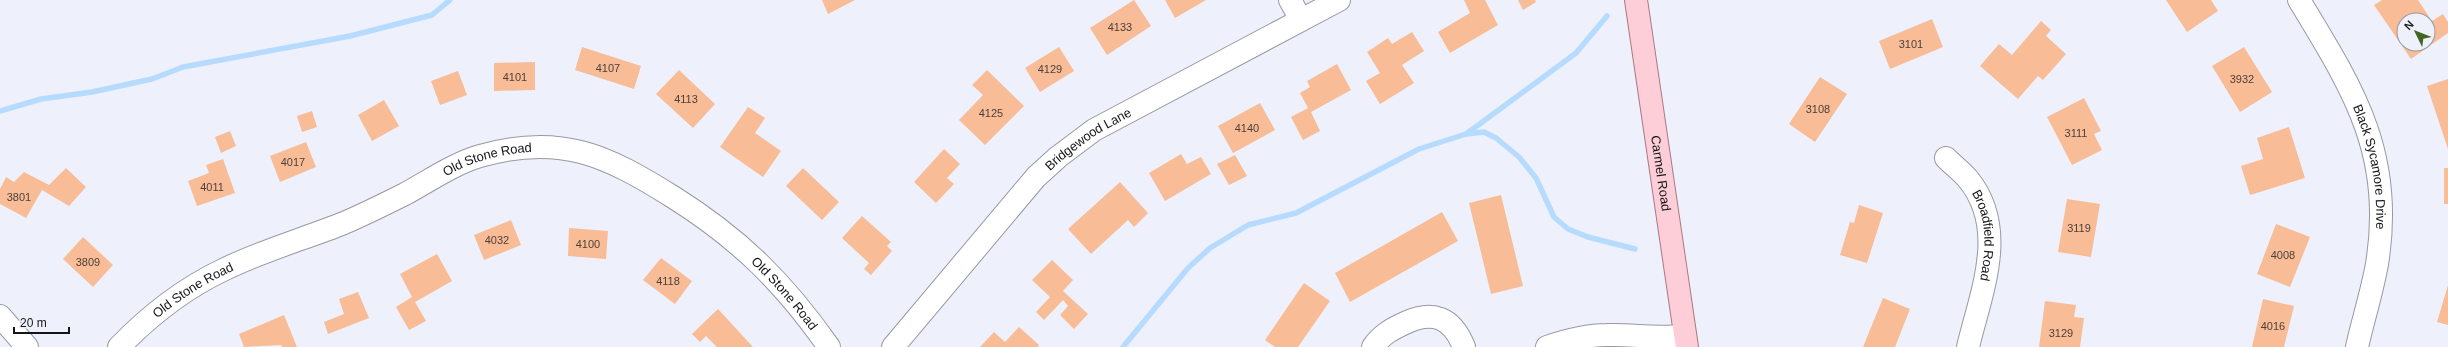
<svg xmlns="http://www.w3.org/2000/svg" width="2448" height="347" font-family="Arial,sans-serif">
	<rect width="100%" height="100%" fill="#eef1fb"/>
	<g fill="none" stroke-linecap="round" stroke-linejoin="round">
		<path stroke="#b6dbff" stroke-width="5.5" d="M0 111 41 99 92 92 152 79 183 67 350 36 432 15 450 0
			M1466 134 1576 53 1607 16
			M1123 347 1188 268 1210 248 1248 225 1296 213 1419 149 1466 134 1484 132 1496 138 1519 157 1536 178 1554 217 1568 229 1588 237 1635 249"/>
	</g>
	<path fill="#f8bc97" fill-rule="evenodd" d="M822 0H855L828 14Z
		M1134 0 1151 26 1107 55 1090 28Z
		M1165 0H1206L1175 18Z
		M1464 0H1485L1498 25 1450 53 1438 32 1470 13Z
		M1518 0H1535L1536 2 1523 10Z
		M2166 0H2211L2218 11 2187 32Z
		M2382 0H2418L2432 21 2443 14 2448 22V33L2411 59 2374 5ZM2404 20H2428V44H2404Z
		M1932 19 1943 47 1890 69 1879 41Z
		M2041 21 2051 30 2046 36 2066 54 2043 80 2038 76 2018 99 1980 66 1999 44 2012 55Z
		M1412 32 1424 51 1402 65 1414 83 1380 104 1366 81 1380 73 1367 52 1388 38 1392 44Z
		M582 47 641 66 634 89 575 70Z
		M1059 47 1074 71 1040 92 1025 68Z
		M2244 47 2272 92 2240 112 2212 66Z
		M535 62V90L494 91V63Z
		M1337 64 1351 90 1311 112 1320 131 1303 140 1291 117 1308 108 1300 93 1310 87 1307 81Z
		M679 70 715 104 693 128 656 94Z
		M987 70 1024 106 985 145 959 120 983 95 972 85Z
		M458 71 467 95 440 105 431 81Z
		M1820 77 1847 94 1815 142 1789 124Z
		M2448 79V149L2427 86Z
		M2084 98 2101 131 2094 134 2102 150 2072 165 2047 117Z
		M384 100 399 126 372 141 358 115Z
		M1260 103 1275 130 1233 153 1218 126Z
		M748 107 765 118 755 133 781 151 763 177 720 147Z
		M312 111 317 127 302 132 297 116Z
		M2289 127 2305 178 2250 195 2241 166 2263 159 2257 138Z
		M230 131 236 146 221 153 215 137Z
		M306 142 316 167 280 182 270 156Z
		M944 149 960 164 947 178 954 184 936 203 914 182Z
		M1181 154 1187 164 1201 157 1211 174 1165 201 1149 173Z
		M1235 155 1247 176 1229 185 1217 164Z
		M223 159 235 193 197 206 188 181 209 173 206 165Z
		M66 168 86 187 69 206 42 190 26 218 0 204V189L6 177 14 182 24 172 49 185Z
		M803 168 839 202 822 220 786 186Z
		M2444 168H2448V204H2444Z
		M1120 182 1148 213 1134 227 1128 220 1091 254 1068 229Z
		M1501 195 1523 286 1491 294 1469 203Z
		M2067 199 2100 204 2091 257 2058 252Z
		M1859 205 1883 213 1867 263 1840 255 1850 222 1854 223Z
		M1442 212 1458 241 1350 302 1335 273Z
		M862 216 891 242 887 246 892 251 871 275 864 269 869 263 842 238Z
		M511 220 521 245 484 260 474 235Z
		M2276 224 2310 237 2290 287 2257 274Z
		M569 228 608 231 606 259 568 256Z
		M83 237 113 265 93 287 63 259Z
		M437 254 452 281 415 302 426 321 409 330 396 307 412 297 400 274Z
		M661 258 692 281 675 304 643 280Z
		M1052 260 1073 280 1063 291 1088 314 1074 329 1060 315 1068 306 1063 300 1044 320 1036 312 1050 297 1032 280Z
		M1304 283 1330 301 1298 347H1275L1265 340Z
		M2448 285V325L2437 322Z
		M358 292 369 318 328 334 324 322 344 314 339 299Z
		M1883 298 1910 309 1895 347H1863Z
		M2263 299 2294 306 2284 347H2252Z
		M2045 301 2076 305 2074 317 2084 318 2080 347H2039Z
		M718 309 753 347H717L706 336 700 342 692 334Z
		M284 315 297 347H282L281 345 244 347 239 334Z
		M1019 327 1039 345 1038 347H980L994 332 1005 342Z"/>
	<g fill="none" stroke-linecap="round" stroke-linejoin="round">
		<g stroke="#9699a2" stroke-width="24">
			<g id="minor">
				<path d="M1290 0 1301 20"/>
				<path id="s1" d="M2299 0C2353 89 2395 154 2377 264 2372 292 2363 320 2357 347"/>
				<path id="s2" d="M1946 158C1953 165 1962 172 1968 179 2009 229 1981 292 1968 347"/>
				<path d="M0 316 27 347"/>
				<path id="s3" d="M119 347C149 316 183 289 223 270 261 251 304 239 344 223 365 214 385 204 405 194 429 181 453 164 480 156 560 133 606 155 673 197 740 239 784 283 829 347"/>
				<path id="s4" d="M893 347 1036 177 1058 157 1094 130 1339 0"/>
				<path d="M1373 347C1381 335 1392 329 1405 323 1433 310 1452 317 1464 347"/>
				<path d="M1547 347C1567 340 1586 335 1607 335 1634 334 1659 340 1685 335"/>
			</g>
		</g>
		<g stroke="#aa7883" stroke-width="24">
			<g id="major">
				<path id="s5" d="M1636 0 1687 347"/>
			</g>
		</g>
		<use href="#minor" stroke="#fff" stroke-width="22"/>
		<use href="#major" stroke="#fdced7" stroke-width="22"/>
	</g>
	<g text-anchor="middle" stroke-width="3" stroke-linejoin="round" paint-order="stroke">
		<g font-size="11" fill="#4d3f38">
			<text x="1120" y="31">4133</text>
			<text x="1911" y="48">3101</text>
			<text x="608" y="72">4107</text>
			<text x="1050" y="73">4129</text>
			<text x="515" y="81">4101</text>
			<text x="2242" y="83">3932</text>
			<text x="686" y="103">4113</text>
			<text x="1818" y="113">3108</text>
			<text x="991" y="117">4125</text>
			<text x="1247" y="132">4140</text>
			<text x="2076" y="137">3111</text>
			<text x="293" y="166">4017</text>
			<text x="212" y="191">4011</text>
			<text x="19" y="201">3801</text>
			<text x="2079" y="232">3119</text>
			<text x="497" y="244">4032</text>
			<text x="588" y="248">4100</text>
			<text x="2283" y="259">4008</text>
			<text x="88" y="266">3809</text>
			<text x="668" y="285">4118</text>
			<text x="2273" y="330">4016</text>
			<text x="2061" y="337">3129</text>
		</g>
		<g font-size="13" fill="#141518" stroke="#eef1fb">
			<text dy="5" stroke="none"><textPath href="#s4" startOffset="287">Bridgewood Lane</textPath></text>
			<text dy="5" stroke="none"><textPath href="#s3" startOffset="418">Old Stone Road</textPath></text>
			<text dy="5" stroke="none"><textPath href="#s1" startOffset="184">Black Sycamore Drive</textPath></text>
			<text dy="5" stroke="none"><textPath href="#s5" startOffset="175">Carmel Road</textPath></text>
			<text dy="5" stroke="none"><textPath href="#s2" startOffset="91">Broadfield Road</textPath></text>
			<text dy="5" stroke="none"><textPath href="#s3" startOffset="94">Old Stone Road</textPath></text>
			<text dy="5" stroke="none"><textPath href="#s3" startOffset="765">Old Stone Road</textPath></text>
		</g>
	</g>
	<g transform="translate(2416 32) rotate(313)"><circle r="19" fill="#eef1fb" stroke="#9799a0"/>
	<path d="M0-3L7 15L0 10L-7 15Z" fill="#41661f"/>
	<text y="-6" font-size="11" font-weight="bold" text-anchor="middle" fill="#141518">N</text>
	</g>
	<path d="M14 327v6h55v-6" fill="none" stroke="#141518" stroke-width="2"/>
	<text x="20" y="327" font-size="12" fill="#141518" stroke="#eef1fb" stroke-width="3" paint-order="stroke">20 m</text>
</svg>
